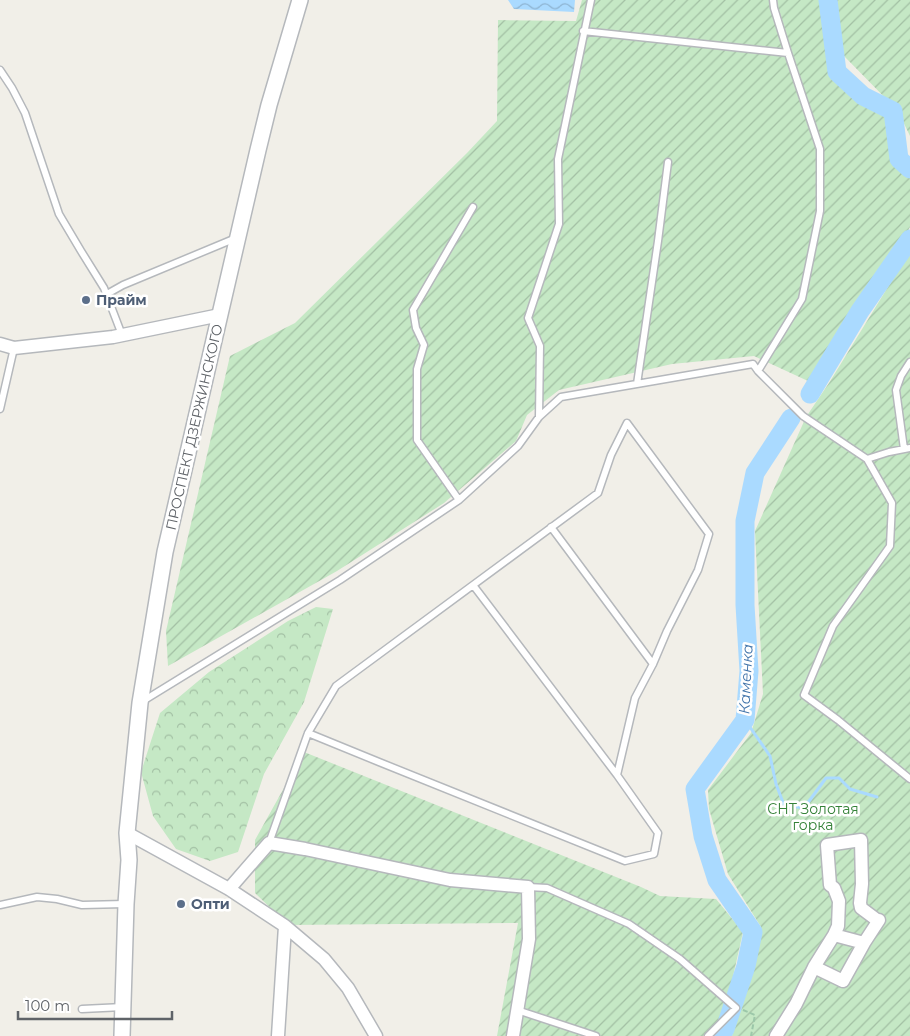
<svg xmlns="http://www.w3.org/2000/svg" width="910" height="1036" font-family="Montserrat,sans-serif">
	<defs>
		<pattern id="forest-crowns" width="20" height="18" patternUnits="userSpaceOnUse" patternTransform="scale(1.25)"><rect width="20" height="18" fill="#c5e8c5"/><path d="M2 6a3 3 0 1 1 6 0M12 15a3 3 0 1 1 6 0" fill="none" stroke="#a3c0a4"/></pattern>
		<pattern id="garden-furrows" width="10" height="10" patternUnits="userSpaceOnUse" patternTransform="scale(1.25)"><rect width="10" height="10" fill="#c5e8c5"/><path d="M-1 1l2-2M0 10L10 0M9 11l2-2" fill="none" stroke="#a3c0a4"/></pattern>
		<pattern id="water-waves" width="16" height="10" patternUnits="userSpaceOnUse" patternTransform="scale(1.25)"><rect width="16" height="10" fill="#aadaff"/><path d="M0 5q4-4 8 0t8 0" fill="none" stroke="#8eb4d2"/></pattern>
	</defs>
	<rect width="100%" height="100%" fill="#f1efe8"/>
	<path fill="url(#forest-crowns)" d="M316 607 333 609 304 702 264 774 238 852 210 861 176 849 153 816 141 772 160 713 209 672 288 621Z"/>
	<path fill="url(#garden-furrows)" d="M582 0H823L833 73 861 102 889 115 896 164 910 176V227L904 238 855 307 808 381 754 356 672 364 559 390 527 415 516 441 444 503 337 571 168 666 166 631 230 356 295 323 467 153 497 121 498 20 576 21Z
		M836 0H910V136L898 111 844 56Z
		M910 251V1036H732L748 988 761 927 728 874 709 809 708 790 751 733 763 694 755 531 806 417 829 383Z
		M304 752 641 887 660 896 716 899 743 932 727 1003 713 1036H497L518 923 288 925 255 893V840Z"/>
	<path fill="url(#water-waves)" d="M508 0H575L574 12 514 9Z"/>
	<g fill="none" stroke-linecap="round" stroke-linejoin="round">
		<path stroke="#aadaff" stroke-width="3" d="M745 720 770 756 776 784 784 805 804 808 826 778H839L850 789 877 797"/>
		<path stroke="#aadaff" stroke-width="19" d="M828 0 837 72 863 96 893 111 899 159 910 169
			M810 394 860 311 910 239
			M721 1036 725 1029 746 966 753 932 717 880 703 836 695 789 745 720 749 671 745 605V521L755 473 791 418"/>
		<g stroke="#b5b8bc" stroke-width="9">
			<path id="service" d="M583 31 788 53
				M0 70 12 88 25 113 59 214 81 251 104 288 122 335
				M107 294 123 285 236 238
				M758 371 802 299 820 211V149L788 53 774 8 773 0
				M637 384 658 241 668 162
				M0 409 14 348
				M539 417 540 346 528 318 559 224 558 159 591 0
				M627 423 709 534 698 570 667 631 653 664 635 698 617 775 658 833 654 854 625 861 379 762 308 733 336 686 598 493 611 455Z
				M904 449 896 390 901 376 910 362
				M867 459 889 452 910 448
				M459 500 417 440V369L424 345 416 328 413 310 473 207
				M551 527 653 664
				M473 585 617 775
				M143 701 340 580 459 500 518 446 539 417 561 397 753 364 758 371 803 416 867 459 892 503 890 546 833 626 804 695 838 720 910 779
				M269 843 308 733
				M528 887 547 888 629 924 680 959 736 1008 708 1036
				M0 905 37 897 57 899 82 905 125 904
				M82 1009 123 1007
				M517 1010 596 1036"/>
		</g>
		<g stroke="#b5b8bc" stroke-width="15">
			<path id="minor" d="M0 344 14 348 113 337 220 315
				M127 833 229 889 285 926 324 959 348 988 376 1036
				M229 889 269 843 305 849 450 880 528 887 529 939 513 1036
				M834 935 864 943
				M278 1036 285 926
				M776 1036 796 1004 814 967 834 935 838 926 839 901 834 888 830 885 827 845 861 840 862 884 860 903 861 908 877 920H879L864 943 843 981 814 967"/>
		</g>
		<g stroke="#b5b8bc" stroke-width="18">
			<path id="tertiary" d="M122 1036 126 904 129 860 127 833 140 703 165 552 258 150 269 105 300 0"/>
		</g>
		<path stroke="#9cc7a9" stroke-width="2" stroke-dasharray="5 2.5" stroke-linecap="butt" d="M743 1010 755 1015 751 1036"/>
		<use href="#service" stroke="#fff" stroke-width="6"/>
		<use href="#minor" stroke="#fff" stroke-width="12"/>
		<use href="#tertiary" stroke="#fff" stroke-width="15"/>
	</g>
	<g fill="#5c6f8a" stroke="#fff" stroke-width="2">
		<circle cx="86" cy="300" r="5"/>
		<circle cx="181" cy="904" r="5"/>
	</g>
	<g text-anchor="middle" stroke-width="5" stroke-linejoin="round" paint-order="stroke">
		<g font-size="14" font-weight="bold" fill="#4e5e75" stroke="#fff" text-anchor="start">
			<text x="96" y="305">Прайм</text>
			<text x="191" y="909">Опти</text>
		</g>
		<g font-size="14" fill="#5f6368" stroke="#fff">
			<text transform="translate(194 427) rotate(-77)" y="5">ПРОСПЕКТ ДЗЕРЖИНСКОГО</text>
		</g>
		<g font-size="14" fill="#348238" stroke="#fff">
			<text x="813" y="814">СНТ Золотая<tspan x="813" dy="16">горка</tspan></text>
		</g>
		<g font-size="15" font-style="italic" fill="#4174aa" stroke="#fff">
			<text transform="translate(746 679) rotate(-87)" y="5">Каменка</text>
		</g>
	</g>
	<path d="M18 1011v8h154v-8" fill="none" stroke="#5f6368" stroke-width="2.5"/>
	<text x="25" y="1011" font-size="15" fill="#5f6368" stroke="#ffffff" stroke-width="4" paint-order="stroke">100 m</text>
</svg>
